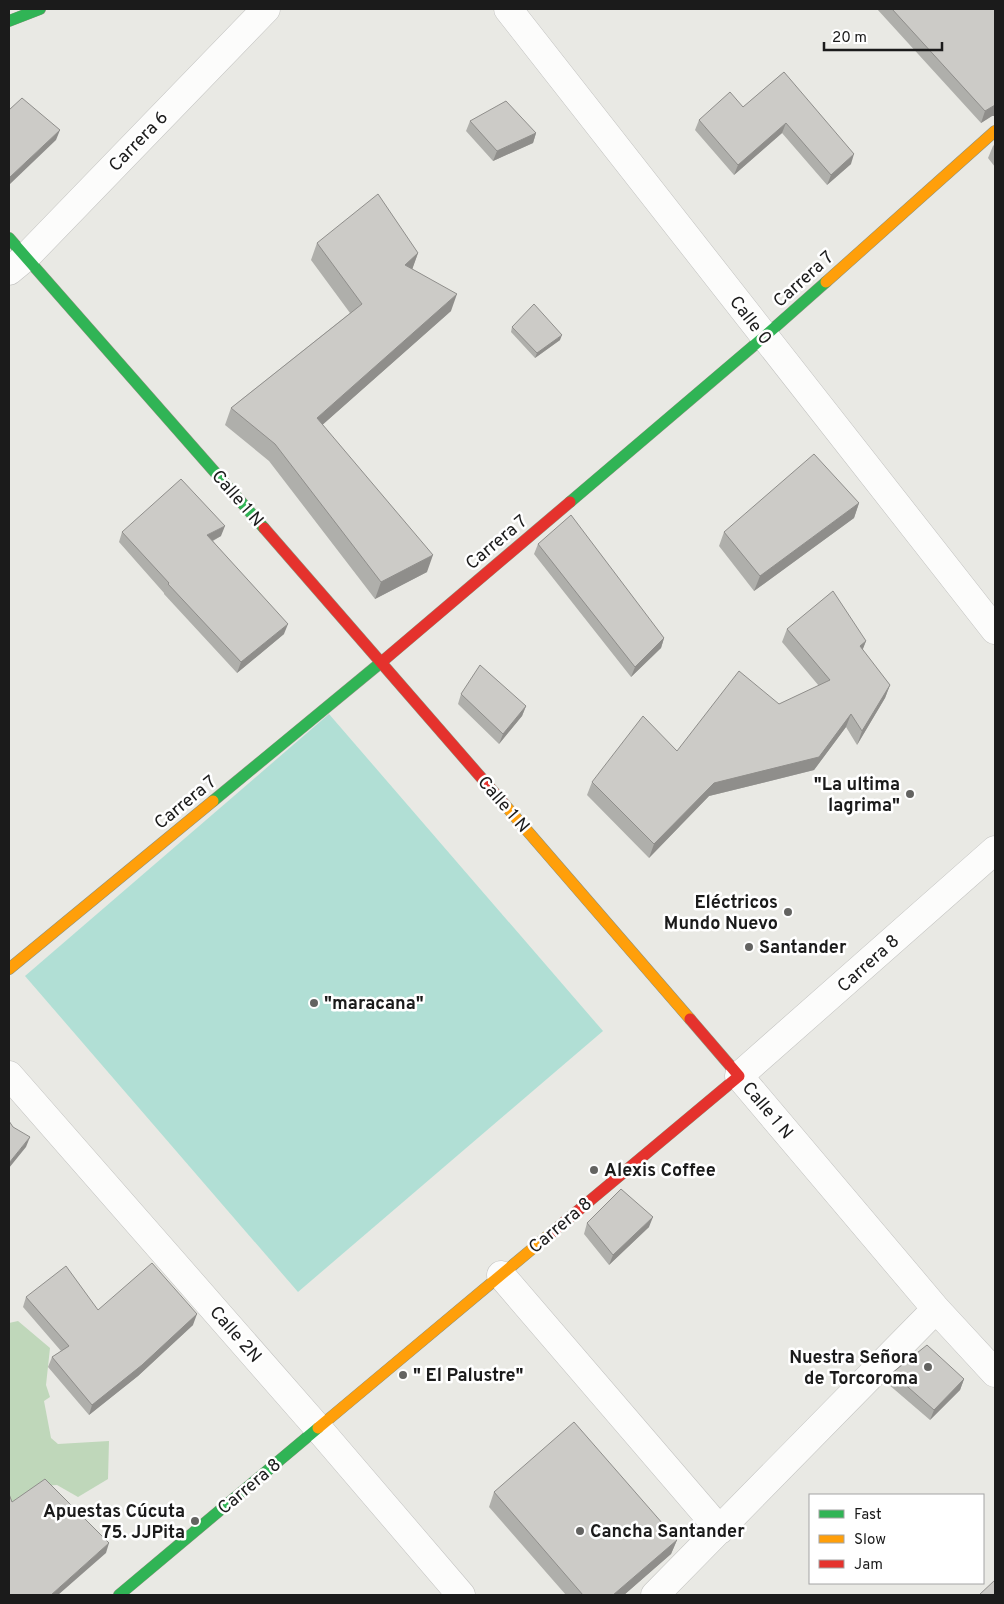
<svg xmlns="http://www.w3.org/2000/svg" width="1004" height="1604" font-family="Overpass,sans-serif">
	<rect width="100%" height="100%" fill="#e9e9e4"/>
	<path fill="#bfd7ba" d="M18 1321 50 1348 46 1385 50 1397 44 1401 51 1438 58 1444 109 1441 108 1479 78 1497 57 1485 41 1486 10 1506 9 1504V1323Z"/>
	<path fill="#b1dfd5" d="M329 714 603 1031 298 1292 25 976Z"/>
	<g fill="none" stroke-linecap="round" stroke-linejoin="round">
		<g stroke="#c2c2c0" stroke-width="29">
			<path id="street" d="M508 9 995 630
				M9 271 26 257 266 9
				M995 850 739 1076 936 1309 995 1373
				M9 1075 318 1428 461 1595
				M501 1275 720 1530
				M655 1595 936 1309"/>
		</g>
		<g stroke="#8c927e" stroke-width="12">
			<path id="fast" d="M9 21 40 9
				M9 238 264 528
				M570 502 765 336 826 282
				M213 801 384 660
				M119 1595 318 1428"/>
		</g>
		<g stroke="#8c927e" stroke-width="12">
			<path id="slow" d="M826 282 995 131
				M505 805 690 1019
				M9 969 213 801
				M318 1428 550 1234"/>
		</g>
		<g stroke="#8c927e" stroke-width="12">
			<path id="jam" d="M264 528 505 805
				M384 660 570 502
				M550 1234 739 1076 690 1019"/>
		</g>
		<use href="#street" stroke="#fcfcfb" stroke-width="28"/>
		<use href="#fast" stroke="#30b455" stroke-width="11"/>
		<use href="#slow" stroke="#ff9f0a" stroke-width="11"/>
		<use href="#jam" stroke="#e5322d" stroke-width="11"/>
	</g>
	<path fill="#afafab" d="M877 9H995V116H992L981 123Z
		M784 72 851 164 827 185 782 133 734 175 695 130 699 120 743 107Z
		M470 121 536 133 533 143 493 161 466 131Z
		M995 144V167L988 158 993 146Z
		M317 243 418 253 412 269 451 311 322 425 427 572 375 599 269 461 225 425 231 408 350 313 311 260Z
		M512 327 560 340 535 358 511 332Z
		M859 503 854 518 754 591 719 546 724 532Z
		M122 532 221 536 213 541 284 634 237 673 164 594V593L119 542Z
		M538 544 664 638 661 648 631 677 534 554Z
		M787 629 866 641 862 650 890 685 885 698 857 745 846 727 814 770 709 796 649 858 587 795 592 782 677 751 819 686 782 642Z
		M461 694 526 706 522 716 499 744 458 704Z
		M587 1223 649 1227 609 1265 584 1234Z
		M26 1297 98 1310 193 1325 138 1376 89 1415 48 1367 52 1357 61 1351 23 1307Z
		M892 1373 964 1379 960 1390 930 1420 888 1384Z
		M494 1492 677 1540 671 1554 624 1595H566L489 1507Z"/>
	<path fill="#8f8e8b" d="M995 105V116H992L981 123 985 111Z
		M786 123 782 133 734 175 738 165Z
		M60 130 56 140 9 185V182L10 177Z
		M536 133 533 143 493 161 497 151Z
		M854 154 851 164 827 185 831 175Z
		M418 253 412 270 405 265Z
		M457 294 451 311 311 435 317 418Z
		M562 335 560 340 535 358 537 353Z
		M859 503 854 518 754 591 760 576Z
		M225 526 221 536 204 545 207 535Z
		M433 555 427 572 375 599 381 582Z
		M288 624 284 634 237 673 241 662Z
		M664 638 661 648 631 677 635 667Z
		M866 641 861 654 860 646Z
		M890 685 885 698 857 745 862 731Z
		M526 706 522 716 499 744 503 734Z
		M851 714 846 727 814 770 709 796 649 858 654 844 714 783Z
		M30 1137 26 1147 9 1168V1163Z
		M653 1217 649 1227 609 1265 613 1255Z
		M197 1314 193 1325 138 1376 89 1415 92 1405Z
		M964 1379 960 1390 930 1420 934 1410Z
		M677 1540 671 1554 624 1595H613Z
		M109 1543 106 1553 58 1595H51Z"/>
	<path fill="#cccbc7" stroke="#8f8e8b" d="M892 9H995V105L985 111Z
		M784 72 854 154 831 175 786 123 738 165 699 120 730 92 743 107Z
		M22 98 60 130 10 177 9 175V110Z
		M506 101 536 133 497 151 470 121Z
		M378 194 418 253 405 265 457 294 317 418 433 555 381 582 275 444 231 408 362 304 317 243Z
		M534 304 562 335 537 353 512 327Z
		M814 454 859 503 760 576 724 532Z
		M181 479 225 526 207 535 288 624 241 662 168 584 169 583 122 532Z
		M571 515 664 638 635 667 538 544Z
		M833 591 866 641 860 646 890 685 862 731 851 714 819 757 714 783 654 844 592 782 643 716 677 751 739 671 779 704 830 680 787 629Z
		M480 665 526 706 503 734 461 694Z
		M9 1121 13 1127 30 1137 9 1163Z
		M621 1189 653 1217 613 1255 587 1223Z
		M152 1263 197 1314 142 1365 92 1405 52 1357 69 1346 26 1297 66 1266 98 1310Z
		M927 1345 964 1379 934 1410 892 1373Z
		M574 1422 677 1540 613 1595H583L494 1492Z
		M45 1479 109 1543 51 1595H9V1494L12 1502Z
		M995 1580V1595H979Z"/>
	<g fill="#636361" stroke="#fff" stroke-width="2">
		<circle cx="910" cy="794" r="5"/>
		<circle cx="788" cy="912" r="5"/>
		<circle cx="749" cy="947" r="5"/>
		<circle cx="314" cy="1003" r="5"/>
		<circle cx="594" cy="1170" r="5"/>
		<circle cx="928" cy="1367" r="5"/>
		<circle cx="403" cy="1375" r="5"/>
		<circle cx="195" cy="1521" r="5"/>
		<circle cx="580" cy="1531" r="5"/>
	</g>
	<g text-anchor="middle" stroke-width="5" stroke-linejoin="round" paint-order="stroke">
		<g font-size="18" fill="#1b1b1b" stroke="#fff">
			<text transform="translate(138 141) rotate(-46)" y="6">Carrera 6</text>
			<text transform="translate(803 279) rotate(-42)" y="6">Carrera 7</text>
			<text transform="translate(751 320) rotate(52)" y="6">Calle 0</text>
			<text transform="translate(238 498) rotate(49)" y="6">Calle 1 N</text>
			<text transform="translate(496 542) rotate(-40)" y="6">Carrera 7</text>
			<text transform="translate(185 802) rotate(-39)" y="6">Carrera 7</text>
			<text transform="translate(504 804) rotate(49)" y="6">Calle 1 N</text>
			<text transform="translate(868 963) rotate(-42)" y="6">Carrera 8</text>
			<text transform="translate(768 1110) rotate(50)" y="6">Calle 1 N</text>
			<text transform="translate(560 1225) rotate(-40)" y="6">Carrera 8</text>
			<text transform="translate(236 1334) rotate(49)" y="6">Calle 2N</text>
			<text transform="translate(249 1486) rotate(-40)" y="6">Carrera 8</text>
		</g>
		<g font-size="18" font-weight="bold" fill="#1b1b1b" stroke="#fff" text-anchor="start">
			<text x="900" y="790" text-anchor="end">"La ultima<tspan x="900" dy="21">lagrima"</tspan></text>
			<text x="778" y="908" text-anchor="end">Eléctricos<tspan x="778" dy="21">Mundo Nuevo</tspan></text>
			<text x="759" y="953">Santander</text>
			<text x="324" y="1009">"maracana"</text>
			<text x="604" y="1176">Alexis Coffee</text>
			<text x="918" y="1363" text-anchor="end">Nuestra Señora<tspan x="918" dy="21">de Torcoroma</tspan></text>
			<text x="413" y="1381">" El Palustre"</text>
			<text x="185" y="1517" text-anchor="end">Apuestas Cúcuta<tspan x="185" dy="21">75. JJPita</tspan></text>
			<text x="590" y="1537">Cancha Santander</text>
		</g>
	</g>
	<rect width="1004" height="1604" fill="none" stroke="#1b1b1b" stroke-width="20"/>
	<rect x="809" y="1494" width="175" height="90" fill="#ffffff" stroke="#a4a4a4"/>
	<rect x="819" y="1510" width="25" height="8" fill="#30b455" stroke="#a4a4a4"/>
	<text x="854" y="1519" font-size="15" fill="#1b1b1b">Fast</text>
	<rect x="819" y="1535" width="25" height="8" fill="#ff9f0a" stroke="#a4a4a4"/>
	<text x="854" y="1544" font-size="15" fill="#1b1b1b">Slow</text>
	<rect x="819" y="1560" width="25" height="8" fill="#e5322d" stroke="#a4a4a4"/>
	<text x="854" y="1569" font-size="15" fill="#1b1b1b">Jam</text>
	<path d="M824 42v8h118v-8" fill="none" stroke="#1b1b1b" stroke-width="2.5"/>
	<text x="832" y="42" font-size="15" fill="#1b1b1b" stroke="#ffffff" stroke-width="4" paint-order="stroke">20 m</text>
</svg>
